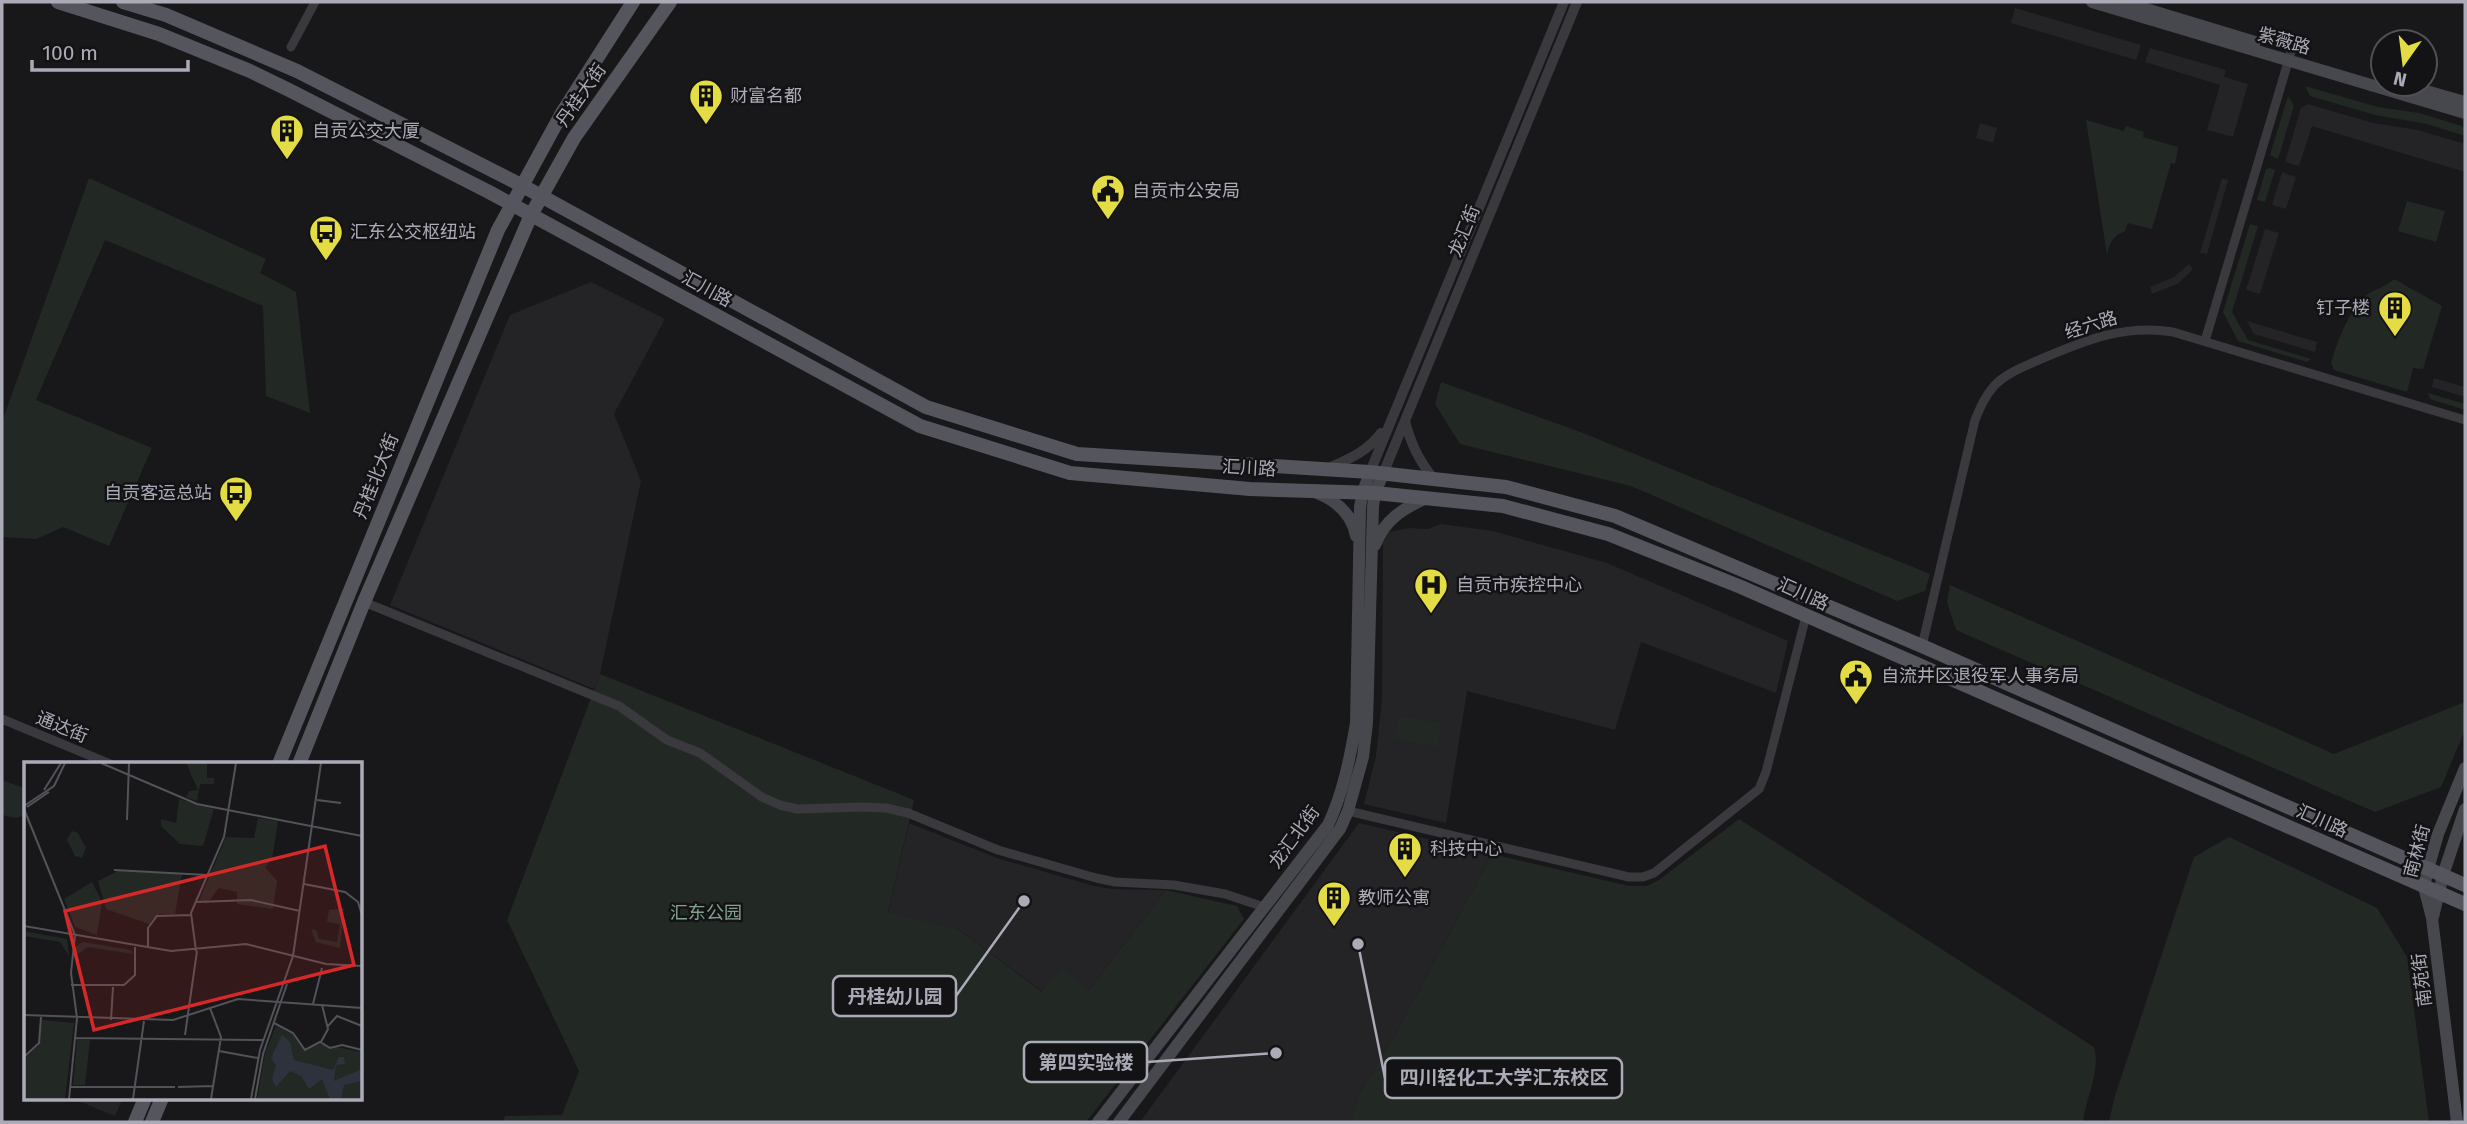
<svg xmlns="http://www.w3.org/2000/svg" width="2467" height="1124" font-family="'Fira Sans','Noto Sans SC',sans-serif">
	<rect width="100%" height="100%" fill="#181719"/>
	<path fill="#242326" d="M2015 8 2141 45 2136 60 2011 23Z
		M2150 48 2226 70 2224 77 2248 84 2233 137 2207 130 2220 85 2145 62Z
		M2308 104 2373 123 2418 130 2465 144V172L2312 126 2299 166 2285 162 2301 108Z
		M1980 123 1997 128 1993 143 1976 138Z
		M2282 172 2296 177 2286 209 2272 205Z
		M2222 178 2228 180 2207 254 2200 253Z
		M2265 229 2279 233 2260 294 2246 290Z
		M2189 264 2193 269 2179 283 2152 294 2150 287 2174 277Z
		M591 282 665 319 614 414 641 481 600 674 594 689 390 605 510 315Z
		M2247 321 2317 342 2315 352 2254 334Z
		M2434 378 2465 387V397L2432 387Z
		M1441 524 1493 531 1607 563 1788 641 1776 693 1641 642 1615 730 1467 691 1446 823 1364 804 1376 756 1382 700 1383 540 1389 532 1408 528 1428 529Z
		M909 823 997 858 1094 886 1112 889 1166 890 1089 990 1043 992 958 929 888 913Z
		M1359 823 1492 854 1396 1033 1357 1098 1351 1122H1140Z
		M71 1098H123L115 1116Z"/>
	<path fill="#222924" d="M2305 86 2378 107 2419 113 2465 127V136L2427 124 2375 115 2310 96Z
		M2288 96 2294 106 2278 159 2270 155Z
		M2086 120 2124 131 2126 126 2144 132 2143 137 2178 147 2175 164 2171 163 2152 229 2128 223 2125 231C2114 235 2109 243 2107 255Z
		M2270 168 2275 170 2265 202 2257 200 2266 169Z
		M89 178 266 259 260 273 296 292 310 413 266 396 263 306 105 240 36 400 152 448 109 546 63 527 36 539 3 537 2 422Z
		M2407 201 2445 211 2436 242 2398 231Z
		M2250 224 2258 226 2232 312 2248 340 2311 359 2307 362 2238 341 2223 312Z
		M2394 279 2442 306 2423 369 2413 368 2407 392 2334 370 2331 363C2337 342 2349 311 2365 296 2374 289 2386 287 2394 279Z
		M1441 382 1583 433 1930 574 1925 591 1897 601 1631 486 1460 444 1435 404Z
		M2428 393 2465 404V410L2430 399Z
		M1950 585 2334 754 2465 702V730L2441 787 2375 812 1956 630 1947 602Z
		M600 674 914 800 888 912 958 929 1042 992 1061 969 1089 990 1166 890 1237 906 1244 919 1086 1122H503L505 1116 562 1115 579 1071 507 920Z
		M1398 716 1442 723 1438 747 1394 739Z
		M2 780 26 789V815L16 818 2 815Z
		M1739 819 2094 1047C2101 1071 2086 1097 2083 1122H1351L1357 1098 1396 1033 1492 854 1629 886H1647L1659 880Z
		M2229 837 2377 908 2407 957 2429 1122H2109L2114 1099 2194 857Z"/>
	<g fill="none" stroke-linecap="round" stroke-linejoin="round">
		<path stroke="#39393e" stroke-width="9" d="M291 47 315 2
			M2205 341 2291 52
			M364 602 619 706 667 740 700 753 762 797 780 805 797 809 863 807 886 808 908 813 998 850 1096 878 1115 882 1174 885 1225 894 1264 907
			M1922 646 1975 420C1980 408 1985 396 1994 386 2006 373 2026 366 2041 359 2086 340 2124 324 2173 332L2465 420
			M2 719 110 764
			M1348 811 1629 877H1643L1654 873 1759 789 1766 772 1806 616"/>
		<path stroke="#39393e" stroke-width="10" d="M1405 421C1411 444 1419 461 1434 479
			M1329 468C1349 459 1368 451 1381 433
			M1370 472 1564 2
			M1383 474 1577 2"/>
		<path stroke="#47474e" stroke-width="12" d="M2092 2 2465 113
			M2123 2 2255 42
			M2401 84 2465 102
			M1317 493C1337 501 1352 514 1356 536
			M1375 545C1385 519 1403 509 1426 498
			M2433 917 2443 875 2465 809
			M1098 1122 1328 825C1343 793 1350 758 1356 723L1360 507 1363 492 1370 472
			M1119 1122 1340 829 1348 811 1363 757 1367 723 1373 507 1375 493 1383 474
			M2457 1122 2432 918 2424 887 2428 869 2438 834 2465 768"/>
		<path stroke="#55555d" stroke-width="14" d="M58 2 159 34 250 71 289 90 489 192 920 426 1070 473 1250 489 1375 493 1503 506 1608 534 1741 587 2465 904
			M123 2 166 15 297 71 521 185 926 407 1077 454 1370 472 1506 487 1615 516 1922 646 2465 885
			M279 764 498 230 562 113 633 2
			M299 764 364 602 531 215 574 138 670 2
			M135 1122 145 1098
			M152 1122 162 1098"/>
	</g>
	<defs>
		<g id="building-pin" transform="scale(1.75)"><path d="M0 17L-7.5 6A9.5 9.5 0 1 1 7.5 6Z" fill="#e4dc44" stroke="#131214"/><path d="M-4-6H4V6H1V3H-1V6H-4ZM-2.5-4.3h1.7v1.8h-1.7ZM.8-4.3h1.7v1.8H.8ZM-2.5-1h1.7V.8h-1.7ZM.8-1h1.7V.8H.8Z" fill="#111"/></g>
		<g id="civic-pin" transform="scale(1.75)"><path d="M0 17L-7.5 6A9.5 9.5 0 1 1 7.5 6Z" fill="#e4dc44" stroke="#131214"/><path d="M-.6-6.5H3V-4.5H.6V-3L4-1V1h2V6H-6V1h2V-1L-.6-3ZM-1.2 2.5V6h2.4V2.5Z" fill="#111"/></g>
		<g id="bus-pin" transform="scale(1.75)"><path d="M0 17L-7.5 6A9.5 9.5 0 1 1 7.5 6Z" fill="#e4dc44" stroke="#131214"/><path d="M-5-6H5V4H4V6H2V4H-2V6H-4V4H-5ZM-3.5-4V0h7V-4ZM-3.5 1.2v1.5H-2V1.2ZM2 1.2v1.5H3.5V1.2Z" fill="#111"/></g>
		<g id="hospital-pin" transform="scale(1.75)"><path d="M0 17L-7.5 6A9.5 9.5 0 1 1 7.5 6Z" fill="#e4dc44" stroke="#131214"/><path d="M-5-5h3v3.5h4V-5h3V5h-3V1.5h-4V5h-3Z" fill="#111"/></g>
	</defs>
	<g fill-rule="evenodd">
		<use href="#building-pin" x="706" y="96"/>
		<use href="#building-pin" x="287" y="131"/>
		<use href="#civic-pin" x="1108" y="191"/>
		<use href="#bus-pin" x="326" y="232"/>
		<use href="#building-pin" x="2395" y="308"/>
		<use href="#bus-pin" x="236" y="493"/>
		<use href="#hospital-pin" x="1431" y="585"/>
		<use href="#civic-pin" x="1856" y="676"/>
		<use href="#building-pin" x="1405" y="849"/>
		<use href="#building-pin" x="1334" y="898"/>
	</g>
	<g text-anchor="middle" stroke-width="5" stroke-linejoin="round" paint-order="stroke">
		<g font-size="18" fill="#ababb8" stroke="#131214">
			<text transform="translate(2284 41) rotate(16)" y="6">紫薇路</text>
			<text transform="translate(581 95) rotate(-55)" y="6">丹桂大街</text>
			<text transform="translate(1464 231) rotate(-68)" y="6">龙汇街</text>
			<text transform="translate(707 289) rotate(29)" y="6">汇川路</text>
			<text transform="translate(2091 325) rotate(-17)" y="6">经六路</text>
			<text transform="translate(1249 468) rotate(3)" y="6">汇川路</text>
			<text transform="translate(376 476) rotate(-68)" y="6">丹桂北大街</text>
			<text transform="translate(1803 594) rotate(24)" y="6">汇川路</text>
			<text transform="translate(62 727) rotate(22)" y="6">通达街</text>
			<text transform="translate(2322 821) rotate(24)" y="6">汇川路</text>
			<text transform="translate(1294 837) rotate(-54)" y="6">龙汇北街</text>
			<text transform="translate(2417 851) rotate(-75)" y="6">南林街</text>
			<text transform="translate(2422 980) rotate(-97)" y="6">南苑街</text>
		</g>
		<g font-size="18" fill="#ababb8" stroke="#131214" text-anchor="start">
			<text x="730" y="102">财富名都</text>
			<text x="312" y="137">自贡公交大厦</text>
			<text x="1132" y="197">自贡市公安局</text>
			<text x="350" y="238">汇东公交枢纽站</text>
			<text x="2370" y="314" text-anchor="end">钉子楼</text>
			<text x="212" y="499" text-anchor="end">自贡客运总站</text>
			<text x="1456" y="591">自贡市疾控中心</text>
			<text x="1881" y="682">自流井区退役军人事务局</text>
			<text x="1430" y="855">科技中心</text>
			<text x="1358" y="904">教师公寓</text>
		</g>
		<g font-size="18" fill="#83a18e" stroke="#131214">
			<text x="706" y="919">汇东公园</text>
		</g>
	</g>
	<g transform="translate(24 762)">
		<rect width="338" height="338" fill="#181719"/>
		<path d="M162 1H183V16H190V22H176L173 39 162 35 165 29 174 28ZM155 37 190 47 179 84 156 82 137 64V57L152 61ZM234 56 254 59 248 98 241 105 253 119 249 147 213 142V130L195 126 184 140 175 139 202 75 230 76ZM48 69 54 71 62 86 58 96 51 94 43 78ZM94 109 158 112 151 152H135L125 162 82 147 74 119ZM68 120 78 140 73 173 51 165 40 137ZM320 146 316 186 292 180 287 167 292 168 295 177 313 180 316 162 303 160 305 148ZM0 169 43 177 45 194 36 180 0 174ZM59 180 107 188 109 192 64 185 50 195 52 184ZM18 258 50 261 41 337H0V297L15 283ZM252 264 268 272 281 289 296 282 338 290V337H233L241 291ZM53 278H66L61 323H49Z" fill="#222924"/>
		<path d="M258 273 266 280 270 298 309 308 315 295H320L321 302 312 303 310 319 338 307V319L320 323 317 337H306L298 317 285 327 277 314 266 309 252 325 248 317 252 303 247 296Z" fill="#2e323c"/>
		<path fill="none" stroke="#535259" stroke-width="2" d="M77 1 173 42 338 74M20 28 37 1M293 38 317 41M0 44 30 24 41 1M3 45 25 30M0 47 51 173 47 211 53 256 45 337M103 58 105 1M90 108 183 113M280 122 321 130 334 140 338 153M173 140 227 138 276 149M0 164 147 189 222 182 302 202 338 204M124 185V166L133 154 167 153M172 189 167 151 200 75 212 1M47 223H100L111 213V185M289 242 298 206M186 246 197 275 187 337M0 253 149 258 214 237 338 246M87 258 89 225M250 261 269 271 281 288 296 280 306 286 318 283 338 288M304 264 313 254 338 264M161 273 173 189M51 276 240 278M297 280 304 267 298 243M195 289 234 296M0 295 15 281 17 255M46 325H151M154 325 189 324M109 337 120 259M227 337 236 288 269 194 297 1M231 337 239 292 263 222"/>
		<path fill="#d62828" fill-opacity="0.15" stroke="#d62828" stroke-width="3.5" d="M301 84 330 203 70 268 41 149Z"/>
		<rect width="338" height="338" fill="none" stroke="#ababb8" stroke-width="3.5"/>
	</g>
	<path fill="none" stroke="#ababb8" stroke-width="2.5" d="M1024 901L956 996M1276 1053L1147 1062M1358 944L1385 1078"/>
	<g fill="#ababb8" stroke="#131214" stroke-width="2.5">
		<circle cx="1024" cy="901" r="7"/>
		<circle cx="1276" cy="1053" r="7"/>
		<circle cx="1358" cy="944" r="7"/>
	</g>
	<g fill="#131214" stroke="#ababb8" stroke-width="2.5">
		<rect x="833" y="976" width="123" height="40" rx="7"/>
		<rect x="1024" y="1042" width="123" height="40" rx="7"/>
		<rect x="1385" y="1058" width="237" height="40" rx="7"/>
	</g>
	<g font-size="19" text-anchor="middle" font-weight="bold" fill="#ababb8">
		<text x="895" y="1003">丹桂幼儿园</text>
		<text x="1086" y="1069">第四实验楼</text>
		<text x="1504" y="1084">四川轻化工大学汇东校区</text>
	</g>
	<rect width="2467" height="1124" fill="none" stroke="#ababb8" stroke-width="7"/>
	<g transform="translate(2404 63) rotate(194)"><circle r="33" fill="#131214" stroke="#504f56" stroke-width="2"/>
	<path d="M0-5L12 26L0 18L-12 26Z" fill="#e4dc44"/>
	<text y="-10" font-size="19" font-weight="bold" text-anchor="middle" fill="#ababb8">N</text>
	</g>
	<path d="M32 60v10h156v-10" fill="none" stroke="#ababb8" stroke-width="3.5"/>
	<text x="42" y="60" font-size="21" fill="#ababb8" stroke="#131214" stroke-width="5" paint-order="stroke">100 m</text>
</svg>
